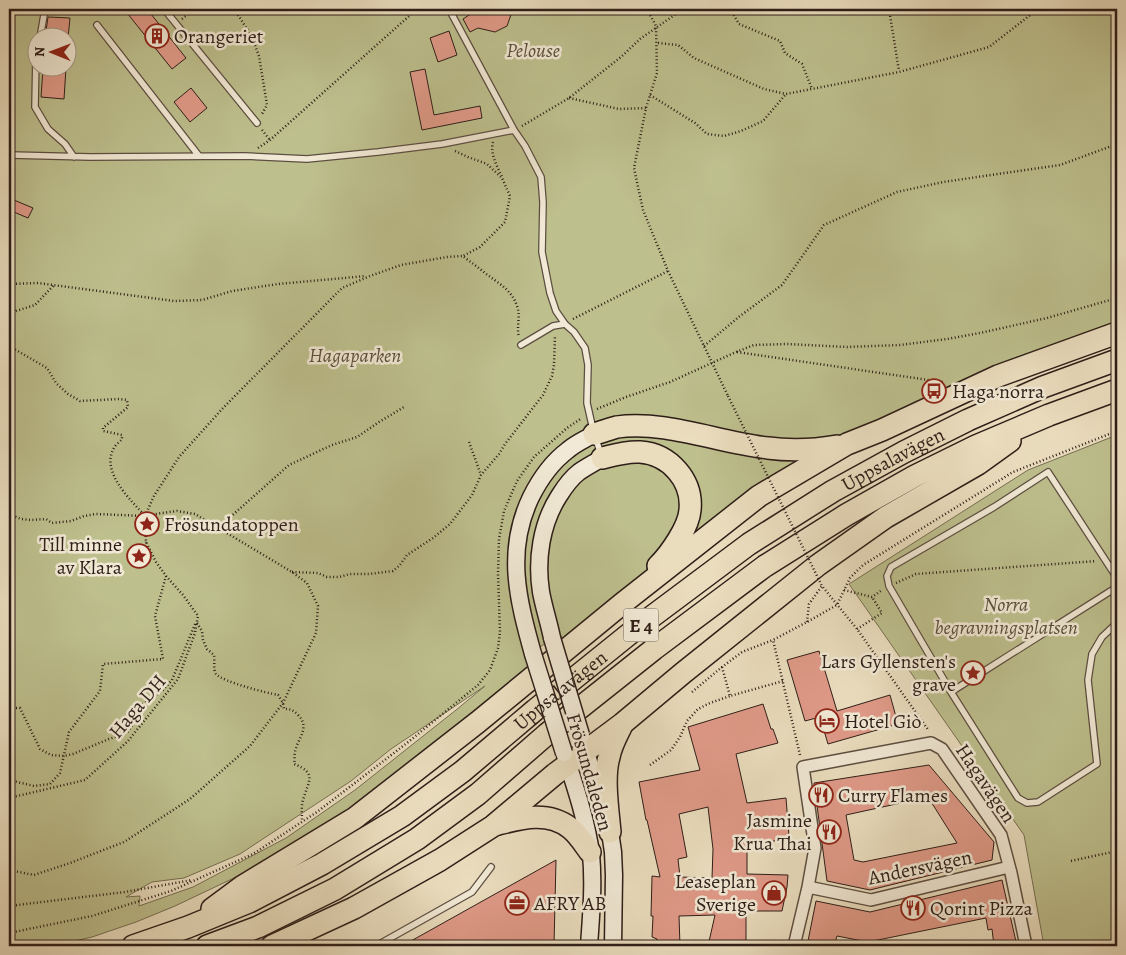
<svg xmlns="http://www.w3.org/2000/svg" width="1126" height="955" font-family="Alegreya,serif">
	<rect width="100%" height="100%" fill="#eaddbe"/>
	<filter id="stains"><feTurbulence type="fractalNoise" baseFrequency=".004" numOctaves="4"/><feColorMatrix values="0 0 0 0 .2 0 0 0 0 .09 0 0 0 0 .02 0 0 0 .5 -.17"/></filter>
	<radialGradient id="worn" r=".72"><stop offset=".6" stop-color="#630" stop-opacity="0"/><stop offset="1" stop-color="#630" stop-opacity=".3"/></radialGradient>
	<path fill="#bdbf8d" stroke="#766e52" fill-rule="evenodd" d="M9 9H1117V322L1011 361 926 396 928 400 867 429 561 641 559 634 527 656 529 668 355 808 307 837 234 878 175 906 136 922 92 937 52 946H9ZM38 38H68V68H38ZM485 686 456 710 355 790 286 838 193 887 139 906 140 896 126 897 152 882 184 878 240 854 351 781 391 749Z
		M1117 435V946H1044L1024 835 849 584 1028 470Z"/>
	<path fill="#e09a88" stroke="#2e1e18" fill-rule="evenodd" d="M133 9H147L186 58 172 69 127 13Z
		M474 9H513L507 26 495 32 478 28 470 32 463 19 472 13Z
		M48 17 70 18 68 38H45Z
		M449 31 457 55 438 62 430 38Z
		M43 68H66L64 99 41 97Z
		M425 69 434 115 480 106 482 118 422 130 410 72Z
		M191 88 207 108 190 122 174 102Z
		M9 198 33 208 28 218 9 210Z
		M819 651 837 711 890 695 898 724 828 744 820 717 805 721 787 660Z
		M763 704 771 729H773L778 743 736 754 747 803 786 798 789 836 782 837 783 840 747 844V874L788 875 787 887 782 911H746V946H708L715 915 679 916 680 946H656L657 939 652 937 653 916H651L652 876 660 877 647 820H646L639 782 700 770 688 727ZM708 807 713 849 712 878 680 877 678 859 687 857 679 814Z
		M929 765 994 842 992 860 870 890 827 881 814 783ZM928 797 957 843 863 862 854 860 846 815Z
		M556 860 554 946H402Z
		M1002 880 1017 946H994L992 929 988 930 986 918 868 942 837 936 834 946H807L816 901 870 912Z"/>
	<g fill="none" stroke-linecap="round" stroke-linejoin="round">
		<g stroke="#5d4e42" stroke-width="8">
			<path id="service" d="M164 9 257 123
				M449 9 514 130 525 146 541 177 543 202 542 252 550 293 556 311 565 324 574 332 585 348 588 365 587 403 594 434 601 454
				M97 25 199 156
				M40 38 45 9
				M38 48 36 56 35 107 48 129 65 144 74 157
				M10 155 90 157 245 156 307 159 378 152 442 144 514 130
				M521 345 553 326 565 324
				M1117 578 1048 472 994 507 891 567 887 576 889 586 951 692 1018 798 1027 803 1038 802 1097 764 1088 680 1092 654 1102 637 1117 623
				M951 692 1117 587
				M376 946 472 892 491 867"/>
		</g>
		<g stroke="#5d4e42" stroke-width="14">
			<path id="minor" d="M808 887 871 900 1009 867
				M794 946 808 887 815 848 803 767 931 743 942 749 1001 835 1011 873 1026 946"/>
		</g>
		<g stroke="#2e1e18" stroke-width="19">
			<path id="secondary" d="M552 638C549 623 544 608 541 592 536 560 541 524 559 496 564 488 571 478 579 472 586 467 594 463 602 458
				M533 654C518 600 505 551 531 497 540 479 552 462 568 450 576 443 586 439 594 434
				M583 742 610 832 613 852 614 875 613 946
				M565 755C575 786 587 822 591 854 594 885 591 916 589 946"/>
		</g>
		<g stroke="#2e1e18" stroke-width="24">
			<g id="motorway">
				<path d="M594 434C602 432 609 429 617 427 665 420 720 443 768 448 791 451 814 450 837 446"/>
				<path d="M602 458C614 455 627 451 640 452 670 454 693 481 690 510 689 527 670 554 658 566"/>
				<path d="M498 824C522 818 548 811 570 828 578 834 584 844 590 852"/>
				<path d="M610 832C608 810 603 777 609 757 611 746 616 737 621 727"/>
				<path d="M212 909 243 886 355 818 478 722 623 603 759 496 847 444 882 430 998 376 1117 333"/>
				<path id="s1" d="M133 946 188 927 249 902 322 864 402 816 463 771 535 710 638 627 749 544 833 491 904 452 968 420 1043 387 1117 360"/>
				<path d="M207 946 258 927 335 889 417 839 478 794 547 734 654 649 765 566 846 515 915 476 976 446 1049 415 1117 390"/>
				<path d="M272 946 354 908 440 860 493 826 555 774 622 724 683 673 818 565 886 517 978 464 1010 441"/>
			</g>
		</g>
		<path stroke="#2e1e18" stroke-width="2.5" stroke-dasharray="1 2.5" stroke-linecap="butt" d="M234 9 251 35 259 56 267 105 262 114
			M647 9 656 26 657 73 646 108 634 168 643 210 668 271 728 396
			M730 9 739 24 780 41 785 53 802 64 812 89
			M889 9 899 71
			M182 19 194 9
			M658 43 678 45 694 58 764 89 786 94 899 72 989 47 1038 9
			M650 95 695 123 707 134 724 136 741 131 763 121 786 94
			M569 98 619 109 646 108
			M522 126 569 98 621 57 640 39 683 9
			M262 130 270 140
			M493 142C490 154 497 166 502 177
			M258 148 270 140 417 9
			M455 151 468 157 487 164 502 178 510 196 505 222 480 247 463 256
			M9 284 38 283 174 301 202 300 232 291 278 284 366 276
			M9 319 16 311 35 305 54 285
			M573 319 668 271
			M9 346 47 368 56 383 68 394 80 401 119 399 127 400 128 407 103 428V431L122 435V439C120 442 116 444 114 448 100 472 131 500 145 516
			M704 346 740 316 782 285 824 225 897 192 943 182 1060 165 1117 144
			M737 352 942 382 943 383
			M597 409 626 397 670 382 736 352 754 345 787 344 847 347 900 345 947 339 980 333 1047 318 1117 298
			M469 442 481 475
			M9 514 21 519 31 520 46 519 52 523 71 521 84 516 96 514 145 516 162 513 177 511 195 514 292 572 307 583 318 606 316 633 283 703 250 746 190 799 124 842 70 863 34 875 9 870
			M225 533 227 520 289 465 332 445 357 437 379 422 404 407
			M139 555 146 542
			M292 572 318 573 327 577H339L350 574H369L393 571 400 565 407 555 433 538 450 524 472 495 481 475 499 454 505 444 543 395 552 376 554 365 555 335
			M896 583 916 574 1096 561
			M844 590 872 597 882 590
			M807 622 809 604 822 586 857 629 929 731
			M197 623 202 631 203 640 207 649 214 655C215 660 213 670 216 674 223 682 267 693 278 695L283 703 284 709C291 709 293 710 298 715 311 728 297 739 295 752 294 756 295 760 294 764 318 773 308 782 303 800 301 807 302 815 302 821
			M857 629 882 613 872 597
			M722 667 730 696 783 681
			M692 692 722 667 742 652 773 640
			M9 708H20L40 749 51 755 64 756 73 754 109 739 127 733 133 724 143 704 162 691 172 680 196 622
			M800 755 773 640 807 622 837 605 850 578 863 565 1013 472 1117 431
			M650 765 671 750 680 737 687 721 698 709 710 703 730 696
			M9 780 34 786 50 784 60 773 69 732 100 691 103 664 163 659 155 616 166 576
			M9 798 85 780 128 741 178 679 195 633 198 616 183 595 166 576 156 562 146 542 145 516 154 496 179 457 223 408 342 288 370 276 401 265 447 257 463 256C470 262 478 267 485 273 498 283 512 290 517 306 521 317 516 327 519 337
			M1071 861 1117 851
			M9 906 125 892 192 880
			M9 933 92 916 171 891 253 854 317 812 407 743 478 685 490 670 498 648 500 632 498 574 499 539 504 511 517 481 534 457 567 428 582 418"/>
		<use href="#service" stroke="#f1e9d5" stroke-width="5.5"/>
		<use href="#minor" stroke="#f1e9d5" stroke-width="11"/>
		<use href="#secondary" stroke="#f1e9d5" stroke-width="16"/>
		<use href="#motorway" stroke="#eaddbe" stroke-width="21"/>
		<g stroke="#2e1e18" stroke-width="19" stroke-linecap="butt">
			<path id="secondary-bridge" d="M552 638 581 735
				M533 654 564 753"/>
		</g>
		<path stroke="#2e1e18" stroke-width="2.5" stroke-dasharray="1 2.5" stroke-linecap="butt" d="M728 396 822 586"/>
		<use href="#secondary-bridge" stroke="#f1e9d5" stroke-width="16"/>
	</g>
	<defs>
		<g id="building-ring" transform="scale(1.25)"><circle r="9.5" fill="#f1e9d5" stroke="#8f2418" stroke-width="1.5"/><path d="M-4-6H4V6H1V3H-1V6H-4ZM-2.5-4.3h1.7v1.8h-1.7ZM.8-4.3h1.7v1.8H.8ZM-2.5-1h1.7V.8h-1.7ZM.8-1h1.7V.8H.8Z" fill="#8f2418"/></g>
		<g id="bus-ring" transform="scale(1.25)"><circle r="9.5" fill="#f1e9d5" stroke="#8f2418" stroke-width="1.5"/><path d="M-5-6H5V4H4V6H2V4H-2V6H-4V4H-5ZM-3.5-4V0h7V-4ZM-3.5 1.2v1.5H-2V1.2ZM2 1.2v1.5H3.5V1.2Z" fill="#8f2418"/></g>
		<g id="sight-ring" transform="scale(1.25)"><circle r="9.5" fill="#f1e9d5" stroke="#8f2418" stroke-width="1.5"/><path d="M0-6L1.8-2.2L6-1.7L2.9 1.2L3.7 5.4L0 3.3L-3.7 5.4L-2.9 1.2L-6-1.7L-1.8-2.2Z" fill="#8f2418"/></g>
		<g id="hotel-ring" transform="scale(1.25)"><circle r="9.5" fill="#f1e9d5" stroke="#8f2418" stroke-width="1.5"/><path d="M-6-4.5h1.5V1H6V5H4.5V3h-9V5H-6ZM-4 0a1.8 1.8 0 1 1 3.6 0ZM.5 0V-2.5h3Q6-2.5 6 0Z" fill="#8f2418"/></g>
		<g id="restaurant-ring" transform="scale(1.25)"><circle r="9.5" fill="#f1e9d5" stroke="#8f2418" stroke-width="1.5"/><path d="M-5-6h1v4h1v-4h1v4h1v-4h1v5L-1.5 .5V6h-2V.5L-5-1ZM5-6V6H3V1.5H1.5Q1.5-4 5-6Z" fill="#8f2418"/></g>
		<g id="shop-ring" transform="scale(1.25)"><circle r="9.5" fill="#f1e9d5" stroke="#8f2418" stroke-width="1.5"/><path d="M-5-2.5h2.3a2.7 3.5 0 0 1 5.4 0H5L5.5 6h-11ZM-1.5-2.5h3a1.5 2.3 0 0 0-3 0Z" fill="#8f2418"/></g>
		<g id="office-ring" transform="scale(1.25)"><circle r="9.5" fill="#f1e9d5" stroke="#8f2418" stroke-width="1.5"/><path d="M-6-3h4V-5.5h4V-3h4V5H-6ZM-1-4.5V-3h2v-1.5ZM-6 0V1H6V0Z" fill="#8f2418"/></g>
	</defs>
	<g fill-rule="evenodd">
		<use href="#building-ring" x="157" y="36"/>
		<use href="#bus-ring" x="934" y="391"/>
		<use href="#sight-ring" x="147" y="524"/>
		<use href="#sight-ring" x="139" y="556"/>
		<use href="#sight-ring" x="973" y="673"/>
		<use href="#hotel-ring" x="827" y="721"/>
		<use href="#restaurant-ring" x="821" y="795"/>
		<use href="#restaurant-ring" x="829" y="832"/>
		<use href="#shop-ring" x="774" y="893"/>
		<use href="#office-ring" x="517" y="903"/>
		<use href="#restaurant-ring" x="913" y="908"/>
	</g>
	<g text-anchor="middle" stroke-width="5" stroke-linejoin="round" paint-order="stroke">
		<rect fill="#f1e9d5" stroke="#685b51" stroke-width="1" x="623.5" y="608.5" width="35" height="33" rx="4"/>
		<g font-size="19" font-weight="bold" fill="#2e1e18">
			<text x="641" y="632">E 4</text>
		</g>
		<g font-size="20" fill="#2e1e18" stroke="#f1e9d5" text-anchor="start">
			<text x="174" y="43">Orangeriet</text>
			<text x="952" y="398">Haga norra</text>
			<text x="164" y="531">Frösundatoppen</text>
			<text x="122" y="551" text-anchor="end">Till minne<tspan x="122" dy="23">av Klara</tspan></text>
			<text x="956" y="668" text-anchor="end">Lars Gyllensten's<tspan x="956" dy="23">grave</tspan></text>
			<text x="844" y="728">Hotel Giò</text>
			<text x="838" y="802">Curry Flames</text>
			<text x="812" y="827" text-anchor="end">Jasmine<tspan x="812" dy="23">Krua Thai</tspan></text>
			<text x="756" y="888" text-anchor="end">Leaseplan<tspan x="756" dy="23">Sverige</tspan></text>
			<text x="534" y="910">AFRY AB</text>
			<text x="930" y="915">Qorint Pizza</text>
		</g>
		<g font-size="20" font-style="italic" fill="#594e3b" stroke="#f1e9d5">
			<text x="533" y="57">Pelouse</text>
			<text x="355" y="362">Hagaparken</text>
			<text x="1006" y="611">Norra<tspan x="1006" dy="23">begravningsplatsen</tspan></text>
		</g>
		<g font-size="20" fill="#2e1e18" stroke="#f1e9d5">
			<text dy="7" stroke="none"><textPath href="#s1" startOffset="908">Uppsalavägen</textPath></text>
			<text dy="7" stroke="none"><textPath href="#s1" startOffset="502">Uppsalavägen</textPath></text>
			<text transform="translate(137 706) rotate(-50)" y="7">Haga DH</text>
			<text transform="translate(590 772) rotate(74)" y="7">Frösundaleden</text>
			<text transform="translate(986 783) rotate(56)" y="7">Hagavägen</text>
			<text transform="translate(920 867) rotate(-12)" y="7">Andersvägen</text>
		</g>
	</g>
	<rect width="1126" height="955" fill="none" stroke="#eaddbe" stroke-width="30"/>
	<rect x="10" y="10" width="1106" height="935" fill="none" stroke="#2e1e18" stroke-width="2.5"/>
	<rect x="15" y="15" width="1096" height="925" fill="none" stroke="#2e1e18"/>
	<g transform="translate(52 52) rotate(271)"><circle r="24" fill="#f1e9d5" stroke="#a39889"/>
	<path d="M0-4L9 19L0 12L-9 19Z" fill="#8f2418"/>
	<text y="-8" font-size="14" font-weight="bold" text-anchor="middle" fill="#2e1e18">N</text>
	</g>
	<rect width="100%" height="100%" filter="url(#stains)"/>
	<rect width="100%" height="100%" fill="url(#worn)"/>
</svg>
